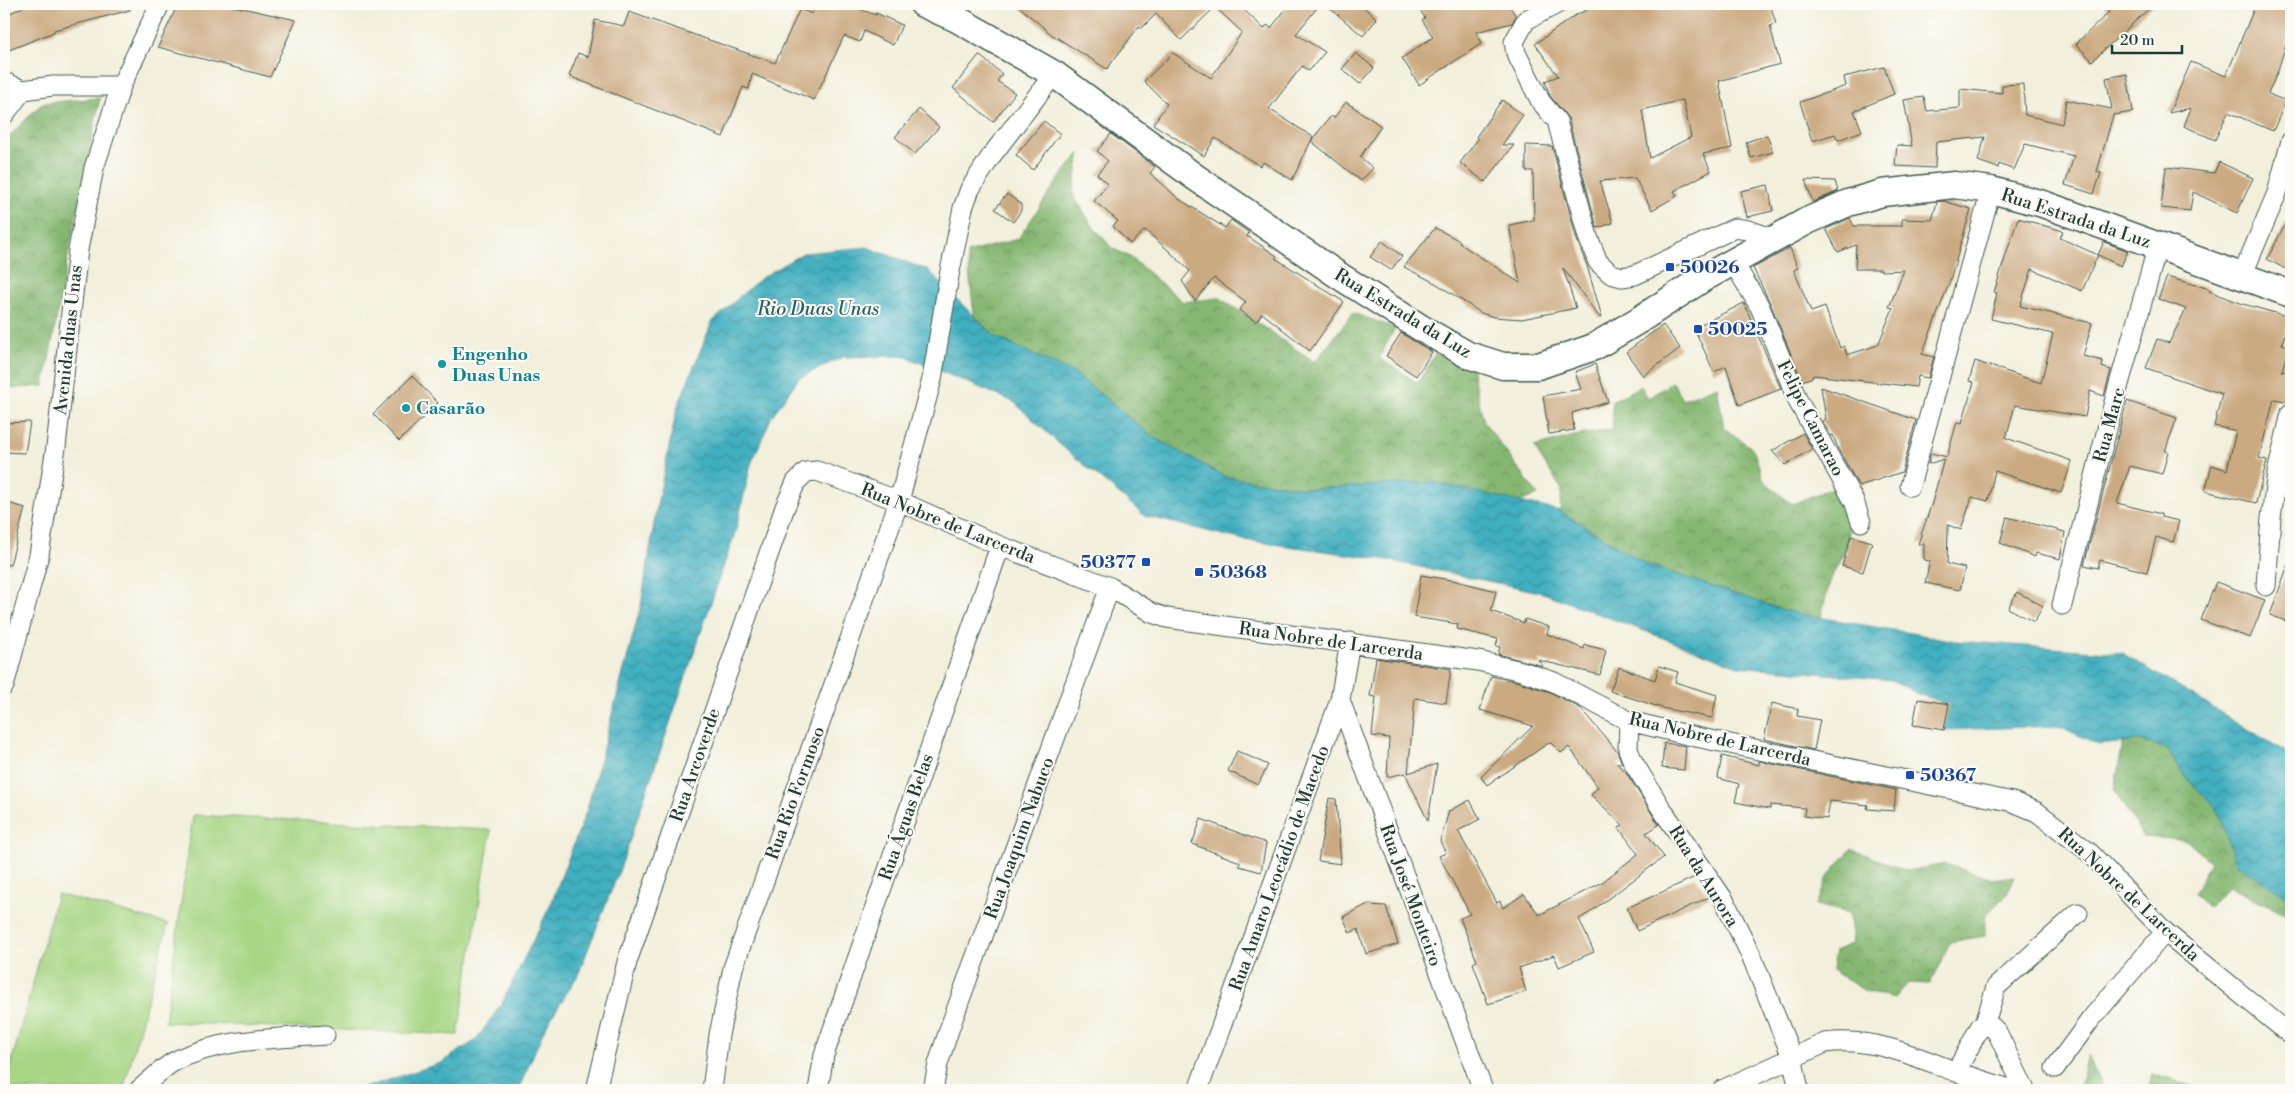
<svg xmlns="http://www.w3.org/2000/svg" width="2295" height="1094" font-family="'Libre Bodoni',serif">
	<defs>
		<pattern id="forest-crowns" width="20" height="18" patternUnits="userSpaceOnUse" patternTransform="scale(1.25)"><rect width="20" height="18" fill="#85b772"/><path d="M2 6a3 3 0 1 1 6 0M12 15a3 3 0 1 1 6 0" fill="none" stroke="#6c965e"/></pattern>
		<pattern id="water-waves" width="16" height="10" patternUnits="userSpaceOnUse" patternTransform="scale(1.25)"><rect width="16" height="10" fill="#41afbf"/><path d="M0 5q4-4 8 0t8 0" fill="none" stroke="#36909c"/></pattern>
	</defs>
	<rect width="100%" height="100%" fill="#fdfcf7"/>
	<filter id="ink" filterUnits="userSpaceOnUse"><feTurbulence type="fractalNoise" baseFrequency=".02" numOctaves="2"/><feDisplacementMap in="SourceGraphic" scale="10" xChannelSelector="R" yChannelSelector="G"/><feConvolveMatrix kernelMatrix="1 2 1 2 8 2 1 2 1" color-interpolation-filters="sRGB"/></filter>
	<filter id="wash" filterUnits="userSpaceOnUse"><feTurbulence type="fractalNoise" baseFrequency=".0096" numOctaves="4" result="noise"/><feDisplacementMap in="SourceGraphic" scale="20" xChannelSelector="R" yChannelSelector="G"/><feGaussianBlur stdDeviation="1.12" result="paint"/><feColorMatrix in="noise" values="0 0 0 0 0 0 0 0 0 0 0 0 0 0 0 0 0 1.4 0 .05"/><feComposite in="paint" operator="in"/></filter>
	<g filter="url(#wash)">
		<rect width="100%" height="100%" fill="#f2efdb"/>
		<path fill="#a7d684" stroke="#638a5c" d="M193 815 491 830 458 1035 165 1022Z
			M57 894 168 924 123 1090H4Z"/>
		<path fill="url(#forest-crowns)" stroke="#527a53" d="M100 98 67 261 44 386 7 389 4 392V142L42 103Z
			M1080 153 1073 195 1094 228 1112 248 1130 257 1183 302 1220 298 1315 362 1353 313 1395 328 1379 358 1418 383 1436 352 1468 355 1484 422 1538 495 1519 502 1432 482 1312 489 1226 477 1153 437 1077 375 994 336 974 315 967 253 1018 239 1061 176Z
			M1673 382 1682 400 1717 386 1724 428 1753 449 1764 481 1792 504 1839 485 1852 512 1847 545 1830 581 1821 617 1790 612 1648 565 1560 511 1562 490 1534 447 1574 436 1613 429 1612 401 1641 386 1648 398Z
			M2138 741 2166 748 2183 774 2219 811 2235 863 2291 899V917L2229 887 2208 908 2194 893 2211 862 2186 840 2143 837 2114 790 2123 743Z
			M1851 849 1907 871 1945 864 1992 879 2015 876 2007 894 1985 916V936L1950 942 1930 984 1908 983 1895 998 1865 991 1832 970 1835 951 1853 943 1849 913 1816 905 1829 875Z
			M2088 1056 2104 1090H2105H2079Z
			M2153 1074 2201 1089 2202 1090H2147Z"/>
		<path fill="url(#water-waves)" stroke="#30767a" d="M867 247 928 270 994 336 1077 375 1153 437 1226 477 1312 489 1432 482 1560 511 1648 565 1790 612 1956 641 2122 653 2291 755V899L2235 863 2219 811 2183 774 2166 748 2138 741 2099 745 2059 726 1944 730 1949 704 1920 695 1892 680 1738 666 1540 592 1382 559 1244 540 1145 516 1057 442 1014 402 904 356 843 357 799 378 772 416 751 464 736 530 621 866 578 975 545 1028 519 1088 517 1090H357L441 1063 476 1040 502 1003 550 906 587 809 641 605 657 505 677 408 712 322 758 280 803 253Z"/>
		<g id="blocks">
			<path fill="#cbaa82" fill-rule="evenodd" d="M29 4H129L130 10 54 30V32L4 52V16Z
				M178 4H224L296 20 270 77 158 47Z
				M816 4H845L876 15V13L902 25 893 45 864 31 860 42 844 36 814 100 752 74 749 89 743 87 723 137 569 76 578 53 588 57 595 20 624 26 629 12 775 63 800 9 812 14Z
				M1016 4H1238L1264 29 1267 25 1271 28 1290 4H1320L1296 34 1325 52 1309 71 1302 66 1269 109 1313 137 1292 180 1263 162 1260 166 1215 138 1204 156 1153 124 1167 104 1144 81 1173 53 1211 78 1242 32 1215 7 1181 40 1156 14 1142 28 1139 26 1107 69 1051 34Z
				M1325 4H1360L1377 19 1363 36Z
				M1416 4H1508L1516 16 1512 23 1476 32 1482 43 1419 85 1402 58 1433 37 1422 20 1425 18Z
				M1599 4H1770L1776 24 1770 26 1780 64 1719 81 1732 148 1703 154 1711 171 1674 191 1677 196 1652 210 1635 178 1600 181 1613 223 1597 228 1568 118 1550 96 1545 81 1558 76 1535 44 1574 16ZM1683 100 1691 137 1650 158 1642 110Z
				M2102 4H2154L2092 61 2076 44 2109 12Z
				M2256 4H2282L2291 8V29L2277 73 2268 94 2286 101 2273 131 2228 112 2215 140 2184 126 2191 108 2169 113 2191 62 2226 76Z
				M1356 53 1374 68 1360 84 1342 69Z
				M979 55 1002 74 997 81 1015 93 993 122 953 88Z
				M1884 67 1894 94 1854 111 1862 131 1838 140 1835 134 1812 141 1800 102 1846 86 1844 77Z
				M2127 74 2133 112 2113 115 2097 172 2101 173 2094 194 2065 185 2074 156 2025 144 2014 170 1999 164 1998 168 1978 161 1985 137 1936 142 1935 168 1895 166 1897 145 1912 146 1904 100 1924 97 1927 111 1960 108V89L2002 93V85L2023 84 2025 115 2062 124 2066 100 2112 109 2106 78Z
				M1502 100 1523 115 1502 145H1514L1485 182 1460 163 1478 139 1476 137Z
				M1346 102 1381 126 1360 157 1373 168 1361 181 1311 141 1331 116 1334 118Z
				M919 109 939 127 915 154 895 137Z
				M1044 121 1060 134 1033 170 1016 155Z
				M1111 134 1155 167 1150 173 1179 199 1225 228 1231 220 1249 233 1247 236 1277 256 1275 258 1344 302 1310 351 1262 313 1256 322 1239 310 1246 302 1214 278 1195 301 1182 281 1190 271 1168 250 1145 230 1130 244 1113 226 1118 221 1094 201 1108 184 1097 174 1108 161 1097 151Z
				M1767 135 1773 152 1751 158 1746 142Z
				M1526 145 1552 146 1577 240 1587 266 1602 317 1600 318 1563 268 1576 308 1522 319 1494 317 1481 313 1437 284 1404 267 1435 228 1460 241 1459 243 1520 283 1509 225 1534 220 1533 171H1526Z
				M2219 162 2253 178 2237 213 2193 192 2190 211 2161 208 2166 167 2214 173Z
				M1805 180 1835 181 1838 191 1813 202Z
				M1768 185 1773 211 1747 217 1741 191Z
				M1007 194 1021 204V211L1013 222 995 209Z
				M1943 201 1971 209 1950 281 1922 354 1934 357 1928 378 1918 376 1916 387 1813 375V377L1802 381 1770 303 1753 268 1790 248 1798 268 1794 270 1811 312 1825 307 1840 348 1844 346 1847 355 1878 345 1893 308 1889 307 1904 270 1881 271V269H1855L1856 245 1838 252 1826 229 1850 218 1854 226H1902V219L1932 220 1937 202Z
				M2291 213V272L2267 259Z
				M2018 218 2063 231 2060 238 2098 255 2082 291 2032 269 2020 306 2092 323 2083 356 2103 361 2102 367 2111 370 2104 396 2090 391 2085 417 2015 405 2006 438 2072 461 2061 493 1995 471 1988 501 1972 497 1961 530 1948 525 1947 564 1965 568 1960 590 1925 583 1930 561 1924 560V544H1918L1932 503 1944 459 1928 464 1931 453 1947 457 1957 422 1962 423 1974 382 1969 381 1975 361 2041 383 2053 334 1991 319 1997 293 1994 292Z
				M1382 241 1402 256 1391 270 1370 257Z
				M2104 242 2128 251 2121 266 2098 255Z
				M2167 277 2210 289 2209 291 2243 304 2290 317 2282 344 2289 346 2282 371 2291 373V402L2274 399 2259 458 2267 460 2256 503 2205 491 2212 465 2227 470 2236 431 2214 426 2222 394 2146 368 2157 339 2169 343 2186 309 2158 299Z
				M1744 303 1781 389 1739 405 1726 366 1714 372 1694 328Z
				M1663 325 1680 348 1643 376 1626 352Z
				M1401 333 1432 352 1416 376 1386 356Z
				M1595 364 1608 402 1572 413 1574 430 1549 434 1543 396 1581 389 1575 372Z
				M412 376 438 403 399 441 373 414Z
				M1821 387 1916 420 1902 472 1859 486 1838 449 1833 435 1831 436 1822 421 1826 419Z
				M2127 401 2177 418 2165 451 2168 452 2162 474 2130 466 2117 503 2161 514V517L2179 521 2173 542 2156 537 2147 572 2100 560 2098 568 2084 565Z
				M30 422 25 453 4 452V423Z
				M1803 433 1812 449 1785 465 1772 451Z
				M4 502 25 508 10 565 4 564Z
				M2007 517 2065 532 2060 559 2036 553 2035 557 2000 543Z
				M1851 536 1872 542 1863 572 1842 566Z
				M2289 562H2291V623L2270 615Z
				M1421 575 1456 581 1496 591 1491 611 1524 623 1525 619 1549 627 1547 634 1584 649 1585 645 1606 650 1600 675 1538 660 1543 666 1498 654 1500 647 1496 646 1498 639 1457 629 1458 624 1414 617Z
				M2216 582 2265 600 2250 638 2201 620Z
				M2017 592 2043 606 2034 622 2008 608Z
				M1376 658 1451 669 1446 703 1415 698 1408 773 1437 764 1428 821 1405 773 1387 777 1389 738 1372 736 1376 697 1370 696Z
				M1659 666 1678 672 1675 682 1717 695 1712 718 1662 708 1610 691 1619 667 1655 680Z
				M1491 676 1519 682 1550 692 1580 708 1617 751 1622 763H1616L1626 772 1659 825 1646 833 1664 857 1589 913 1579 919 1594 952 1559 967 1554 955 1519 968 1526 992 1488 1004 1473 963 1477 961 1460 918 1470 914 1439 856 1446 853 1440 841 1449 811 1470 800 1480 819 1458 831 1497 903 1500 901 1503 908 1524 894 1539 915 1601 883 1638 854 1619 828 1623 825 1591 795 1598 787 1569 747 1561 753 1550 742 1487 785 1481 777 1533 726 1480 710Z
				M1918 699 1949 704 1944 730 1913 725Z
				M1772 703 1798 709 1797 716 1820 720 1814 750 1764 739Z
				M1664 743 1686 746 1684 770 1662 768Z
				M1237 751 1268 765 1258 785 1228 771Z
				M1722 756 1759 765V761L1896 790 1894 811 1867 809 1868 805 1830 801 1827 819 1804 816 1805 808 1770 805V809L1735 802 1739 784 1718 778Z
				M1329 798 1336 799 1341 864 1318 861Z
				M1201 819 1266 843 1261 872 1239 866 1240 862 1192 844Z
				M1695 877 1709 897 1637 931 1627 908Z
				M1366 905 1386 906 1398 944 1366 954 1358 929 1350 933 1343 917Z"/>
		</g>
	</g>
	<g filter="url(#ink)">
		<use href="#blocks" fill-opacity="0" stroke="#3f584d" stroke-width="1"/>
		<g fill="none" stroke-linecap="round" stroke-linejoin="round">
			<g stroke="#3f584d" stroke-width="21">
				<path id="minor" d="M1557 4 1526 20 1514 42 1516 53 1541 102 1557 121 1588 237 1598 262 1611 274 1622 277 1635 275 1735 228 1748 230 1775 239
					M4 82 23 90 53 86H121
					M4 115 23 90
					M1733 262 1760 307 1798 401 1854 501 1861 522
					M2242 276 2277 193 2291 141
					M1910 486 1991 190
					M2266 586 2271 518 2277 473 2291 413
					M2062 605 2114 402 2158 245
					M4 686 39 555 56 447 78 250 94 168 121 86 160 4
					M1340 700 1483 1090
					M1629 721 1628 749 1633 762 1661 808 1724 900 1751 955 1792 1057 1799 1090
					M1984 1026 1996 987 2078 913
					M2055 1068 2091 1019 2165 932
					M139 1090C150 1081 162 1068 175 1061 220 1038 276 1039 325 1035
					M596 1090 627 962 785 507 796 482 806 472 817 471 899 501 1000 546 1110 587 1152 613 1167 618 1478 661 1522 671 1554 682 1629 721 1696 737 2013 802 2037 812 2090 853 2165 932 2291 1035
					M712 1090 719 1035 733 968 899 501 932 379 949 276 963 208 970 189 992 155 1054 74
					M818 1090 824 1055 1000 546
					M933 1090 938 1064 950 1027 1110 587
					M1198 1090 1340 700 1350 642
					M1722 1090 1825 1043C1871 1037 1913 1055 1956 1072
					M2013 1090 1956 1072 1980 1027 1991 1026 1997 1032 2025 1090"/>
			</g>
			<g stroke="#3f584d" stroke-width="29">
				<path id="secondary" d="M923 4 955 18 1054 74 1195 177 1338 275 1421 328 1468 355 1503 366H1538L1594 347 1639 320 1702 279 1807 221 1848 203 1882 193 1954 185 1991 190 2043 204 2291 294"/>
			</g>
			<use href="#minor" stroke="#fff" stroke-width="19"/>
			<use href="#secondary" stroke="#fff" stroke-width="26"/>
		</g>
	</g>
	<g fill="#1a4fb4" stroke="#fdfcf7" stroke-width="2">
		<rect x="1665" y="262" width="10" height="10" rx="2.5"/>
		<rect x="1693" y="324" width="10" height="10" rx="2.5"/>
		<rect x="1141" y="557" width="10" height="10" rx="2.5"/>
		<rect x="1194" y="567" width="10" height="10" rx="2.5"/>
		<rect x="1905" y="770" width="10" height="10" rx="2.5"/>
	</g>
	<g fill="#0f9aa8" stroke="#fdfcf7" stroke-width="2">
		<circle cx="442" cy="364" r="5"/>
		<circle cx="406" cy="408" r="5"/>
	</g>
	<g text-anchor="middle" stroke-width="4" stroke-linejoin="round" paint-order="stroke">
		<g font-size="18" fill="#1f3d34" stroke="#fdfcf7">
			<text transform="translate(2076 218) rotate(18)" y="6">Rua Estrada da Luz</text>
			<text transform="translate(1403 313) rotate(31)" y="6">Rua Estrada da Luz</text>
			<text transform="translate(68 340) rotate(-84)" y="6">Avenida duas Unas</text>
			<text transform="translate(1811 418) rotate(63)" y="6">Felipe Camarao</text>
			<text transform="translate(2109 425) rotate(-75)" y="6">Rua Marc</text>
			<text transform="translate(948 523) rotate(22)" y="6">Rua Nobre de Larcerda</text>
			<text transform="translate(1331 641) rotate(8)" y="6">Rua Nobre de Larcerda</text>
			<text transform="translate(1720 739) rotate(13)" y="6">Rua Nobre de Larcerda</text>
			<text transform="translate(695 765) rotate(-71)" y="6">Rua Arcoverde</text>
			<text transform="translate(795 793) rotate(-70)" y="6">Rua Rio Formoso</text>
			<text transform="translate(906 817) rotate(-71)" y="6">Rua Águas Belas</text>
			<text transform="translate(1019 838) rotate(-70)" y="6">Rua Joaquim Nabuco</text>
			<text transform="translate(1279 868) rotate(-70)" y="6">Rua Amaro Leocádio de Macedo</text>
			<text transform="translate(1704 876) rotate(58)" y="6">Rua da Aurora</text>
			<text transform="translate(2129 894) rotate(43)" y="6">Rua Nobre de Larcerda</text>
			<text transform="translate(1411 895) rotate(70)" y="6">Rua José Monteiro</text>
		</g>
		<g font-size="18" font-weight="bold" fill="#164399" stroke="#fdfcf7" text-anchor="start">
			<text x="1680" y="273">50026</text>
			<text x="1708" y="335">50025</text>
			<text x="1136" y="568" text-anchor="end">50377</text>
			<text x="1209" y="578">50368</text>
			<text x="1920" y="781">50367</text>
		</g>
		<g font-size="18" font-weight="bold" fill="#0d838f" stroke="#fdfcf7" text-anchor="start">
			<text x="452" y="360">Engenho<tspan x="452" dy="21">Duas Unas</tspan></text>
			<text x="416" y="414">Casarão</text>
		</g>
		<g font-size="19" font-style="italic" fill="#295f5e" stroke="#fdfcf7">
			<text x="818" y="315">Rio Duas Unas</text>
		</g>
	</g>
	<rect width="2295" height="1094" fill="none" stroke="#fdfcf7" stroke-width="20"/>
	<path d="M2112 45v8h70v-8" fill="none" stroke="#1f3d34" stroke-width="2.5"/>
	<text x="2120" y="45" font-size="15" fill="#1f3d34" stroke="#fdfcf7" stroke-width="4" paint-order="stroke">20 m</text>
</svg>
